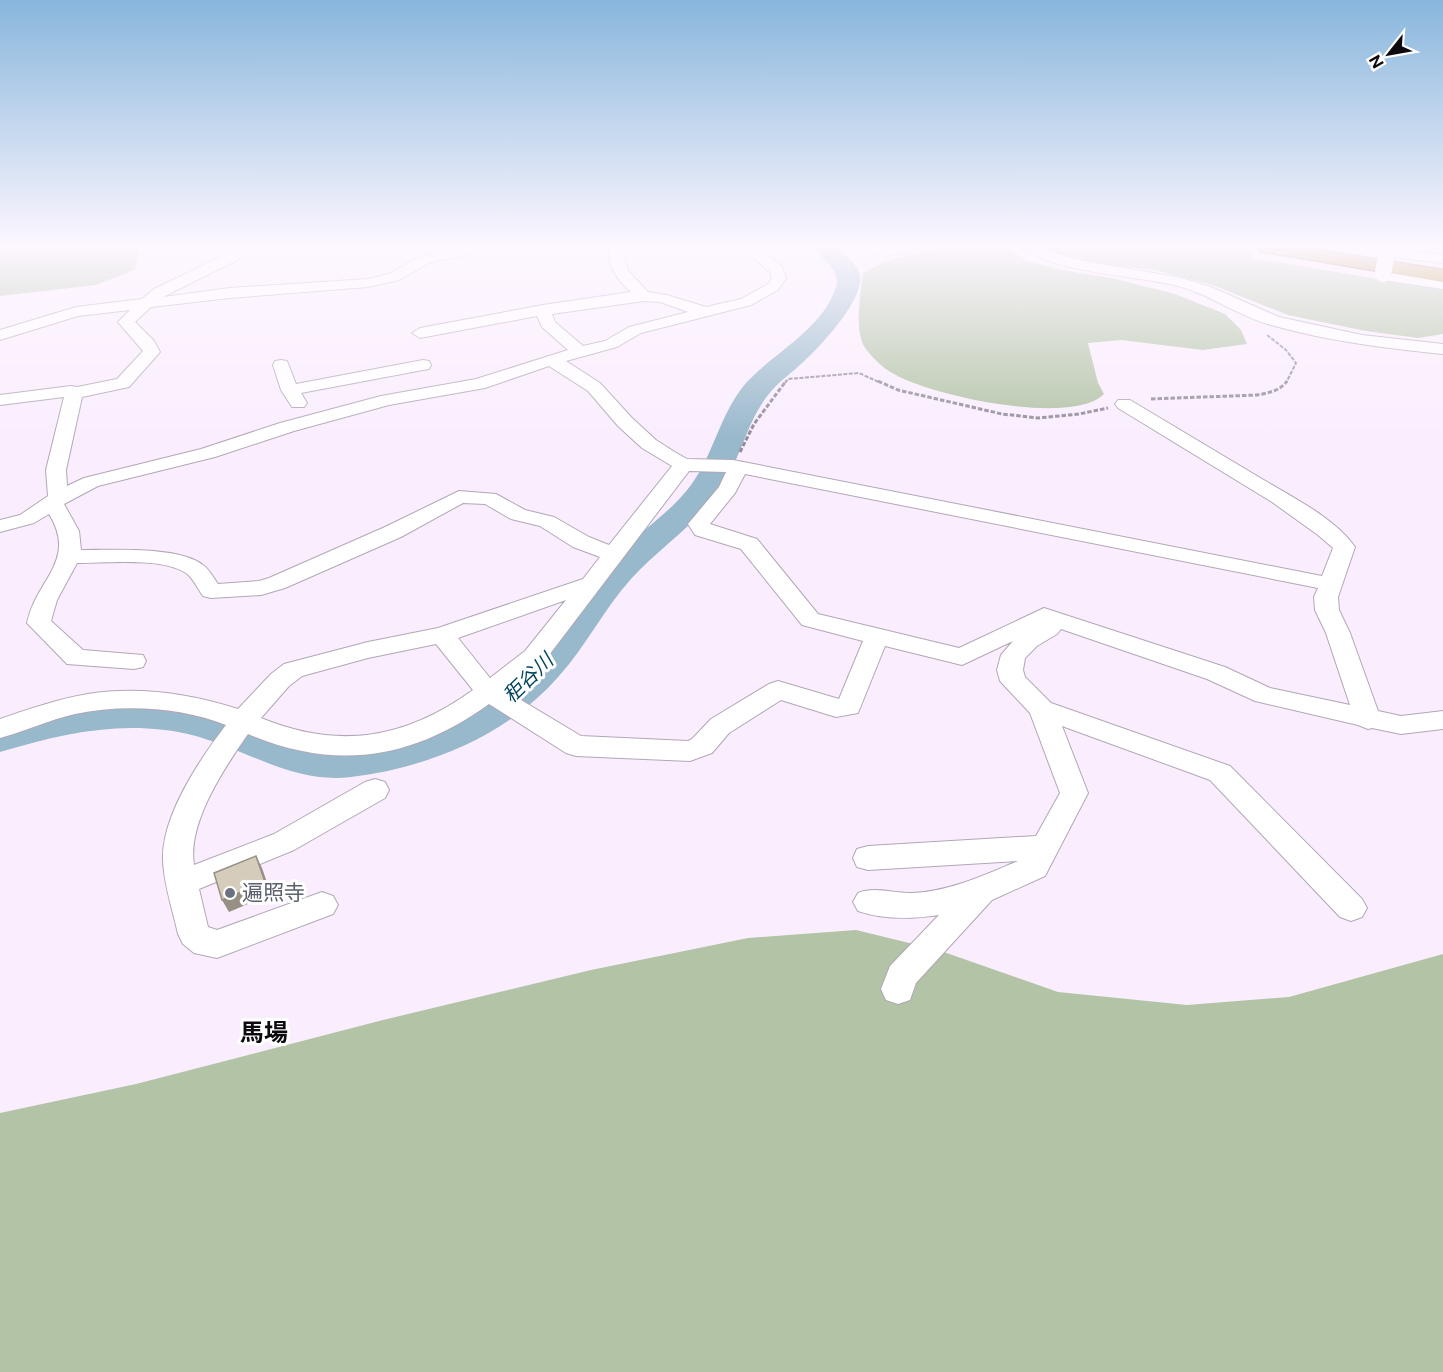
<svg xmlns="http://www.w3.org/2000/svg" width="1443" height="1372" font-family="'Public Sans','Noto Sans JP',sans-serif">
	<rect width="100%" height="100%" fill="#faeefe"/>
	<path fill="#b2c3a6" d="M6 247H136L138 256 135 270 96 285 0 296V250Z
		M945 247H1006L1027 261 1067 271 1112 278 1175 294 1225 314 1241 330 1247 344 1203 350 1121 340 1088 343 1098 383 1104 394C1072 427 924 395 889 371 881 366 871 356 866 349 853 332 861 293 863 273L888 260Z
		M1040 247H1236L1248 249 1253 258 1443 290V334L1418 338 1366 331 1288 315 1210 284 1154 270 1098 264 1060 257Z
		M856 930 938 950 1058 992 1187 1005 1289 997 1443 954V1372H0V1113L136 1084 383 1020 591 970 748 938Z"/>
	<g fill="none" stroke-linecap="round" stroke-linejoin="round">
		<path fill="#98b8cb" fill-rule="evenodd" d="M813 247H837C845 255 860 266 860 278 862 306 807 361 786 377 747 408 746 451 720 490 696 525 659 548 631 579 604 609 586 646 559 676 508 735 428 768 351 777 293 784 246 749 192 735 126 719 64 733 0 752V722C64 703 129 690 196 707 267 725 303 757 382 739 443 726 501 695 541 646 563 619 582 589 606 564 633 536 668 516 691 485 714 454 720 413 746 383 773 353 823 329 836 287 841 268 822 261 813 247Z"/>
		<g stroke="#b1a7b6" stroke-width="2">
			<path id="street" d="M227 247H241L243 253 237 260 163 297 230 288 368 279 389 274 419 257 463 247H489L487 250 429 263 399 280 368 287 230 298 151 307 135 322 154 341 160 352 129 387 82 397 66 470 67 486 84 478 201 449 280 423 381 396 476 379 568 350 542 327 537 316 420 338 412 333 420 328 543 305 631 292C618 281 606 265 610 247H626L623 251 628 271 648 292 667 295 706 307 741 299 768 284 772 278 770 272 741 247H757L782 267 786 278 778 290 751 305 641 333 617 347 566 361 600 383 632 418 656 440 673 451 687 459 733 460 1322 576 1333 548 1318 535 1272 502 1118 408 1115 404 1118 400H1130C1174 426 1218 453 1262 479 1291 496 1336 519 1355 547L1338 597 1339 610 1350 633 1378 711 1401 716 1443 711V729L1401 734 1372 728 1368 729 1358 725 1255 701 1207 679 1061 629 1057 634 1037 646 1025 658 1023 670 1025 677 1051 703 1230 766 1362 899 1367 908 1362 917 1351 921 1340 917 1210 780 1062 726 1088 793 1045 876 992 900 916 983 910 1000 898 1004 886 1000 881 989 890 966 939 915C912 919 884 920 858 911L853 902 858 893C876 886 894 894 913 893 951 891 984 875 1018 861L868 870 857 867 853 858 857 849 868 846 1036 836 1060 793 1030 713 1000 681 997 670 1001 655 1013 641 962 665 885 646 858 713 836 717 781 700 729 733 712 753 690 761 576 756 566 753 489 704C411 760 336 771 248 734 225 767 187 823 194 865L274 834 365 782 375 779 385 782 389 790 385 798 294 850 199 889 208 927 217 930 322 892 333 896 338 905 333 914 217 958 194 953 183 944 178 934C173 911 164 885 163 861 161 817 200 759 226 725 180 707 123 704 75 714 49 720 25 731 0 738V719C29 709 58 699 88 694 138 686 191 694 238 709L271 674 284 664 368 642 438 628 583 579 600 557 573 547 540 526 511 519 485 504 463 503 401 537 285 588 261 595 211 598 203 596C198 589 193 578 186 573 162 557 106 563 77 563L57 600 51 621 83 650 143 655 146 661 143 667 134 669 67 664 27 623C36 579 78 561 49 514L34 523 0 532V520L20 515 48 496 46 470 64 397 0 405V395L71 386 77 387 117 379 143 351 118 322 130 310 78 316 0 340V330L76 307 142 299 154 289 227 254ZM644 301 660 302 688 312 629 327 605 341 583 346 555 322 552 314ZM549 366 588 391 618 426 642 448 672 466 609 545 589 537 554 517 525 510 496 494 459 491 385 527 269 578 259 581 218 584C213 577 209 569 203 565 179 546 112 550 81 550L79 531 64 504 98 486 215 457 294 431 389 405 485 388ZM689 471 726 472 719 487 688 524 695 535 741 549 802 625 863 641 839 699 778 681 769 684 711 719 692 739 688 741 581 736 506 691 543 663ZM745 474 1318 588 1314 597 1315 610 1326 633 1350 705 1270 688 1225 667 1044 608 959 648 818 614 757 539 710 524 735 493ZM566 600 525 651 490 678 458 638ZM436 644 473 690C405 739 339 750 261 718L289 686 302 676 368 658Z
				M863 247H916L917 248 915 251 887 256 865 250Z
				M1024 247H1042L1060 255 1089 262 1182 278 1211 287 1279 317 1362 335 1443 344V354C1385 348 1327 341 1271 325 1237 316 1209 293 1174 285 1141 277 1045 271 1024 247Z
				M1387 249 1443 255V263L1382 256 1380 253 1382 250Z
				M1383 270 1392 273 1443 281V289L1383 280 1376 274Z
				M281 360 287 361 296 384 423 360 429 361 431 365 429 369 423 370 301 393 307 403 304 407H292L281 390 273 365 275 361Z"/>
		</g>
		<g stroke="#735d24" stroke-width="3">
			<path id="highway" d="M1257 247H1299L1443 270V282L1266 252 1260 251Z"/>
		</g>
		<path stroke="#948c98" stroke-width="2" stroke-dasharray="4 1.5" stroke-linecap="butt" d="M1267 335 1286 350 1296 363 1286 383
			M785 383 788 379 859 373 881 383"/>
		<path stroke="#948c98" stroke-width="3" stroke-dasharray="4.5 2" stroke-linecap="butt" d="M878 381 898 390 1002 414 1038 418 1079 414 1108 408
			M1151 399 1257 395C1268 393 1280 391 1287 381
			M740 452 754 424 786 381"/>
		<use href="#street" fill="#fff" fill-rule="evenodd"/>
		<use href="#highway" fill="#aa8a2f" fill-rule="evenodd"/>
		<g stroke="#b1a7b6" stroke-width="17" stroke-linecap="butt">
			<path id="street-bridge" d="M1383 274 1387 253"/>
		</g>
		<use href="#street-bridge" stroke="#fff" stroke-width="16"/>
	</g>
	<path fill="#968f84" d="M256 856 262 868 271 894 229 912 222 900Z"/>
	<path fill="#d6ccbc" stroke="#968f84" stroke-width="1.5" d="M256 856 265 882 222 900 214 873Z"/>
	<linearGradient id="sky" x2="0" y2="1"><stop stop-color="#88b6dc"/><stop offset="0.56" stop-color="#fdf7ff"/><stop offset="1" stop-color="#fdf7ff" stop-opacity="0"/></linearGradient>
	<rect width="1443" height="439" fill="url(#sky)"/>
	<circle fill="#6b7280" stroke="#fff" stroke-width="2" cx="230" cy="893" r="6"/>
	<g text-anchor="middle" stroke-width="6" stroke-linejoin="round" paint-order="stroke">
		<g font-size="20" font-style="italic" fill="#03455f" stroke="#fff">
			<text transform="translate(528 678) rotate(-44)" y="7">秬谷川</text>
		</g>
		<g font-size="21" fill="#5b616d" stroke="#fff" text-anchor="start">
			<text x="242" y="900">遍照寺</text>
		</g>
		<g font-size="24" font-weight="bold" fill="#0d0a0f" stroke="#fff">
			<text x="264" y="1041">馬場</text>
		</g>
	</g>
	<g transform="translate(1389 54) rotate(239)" stroke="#ffffff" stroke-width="4.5" paint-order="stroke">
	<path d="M0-4.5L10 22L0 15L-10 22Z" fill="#0d0a0f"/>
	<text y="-9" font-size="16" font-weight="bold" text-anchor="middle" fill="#0d0a0f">N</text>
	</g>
</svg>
